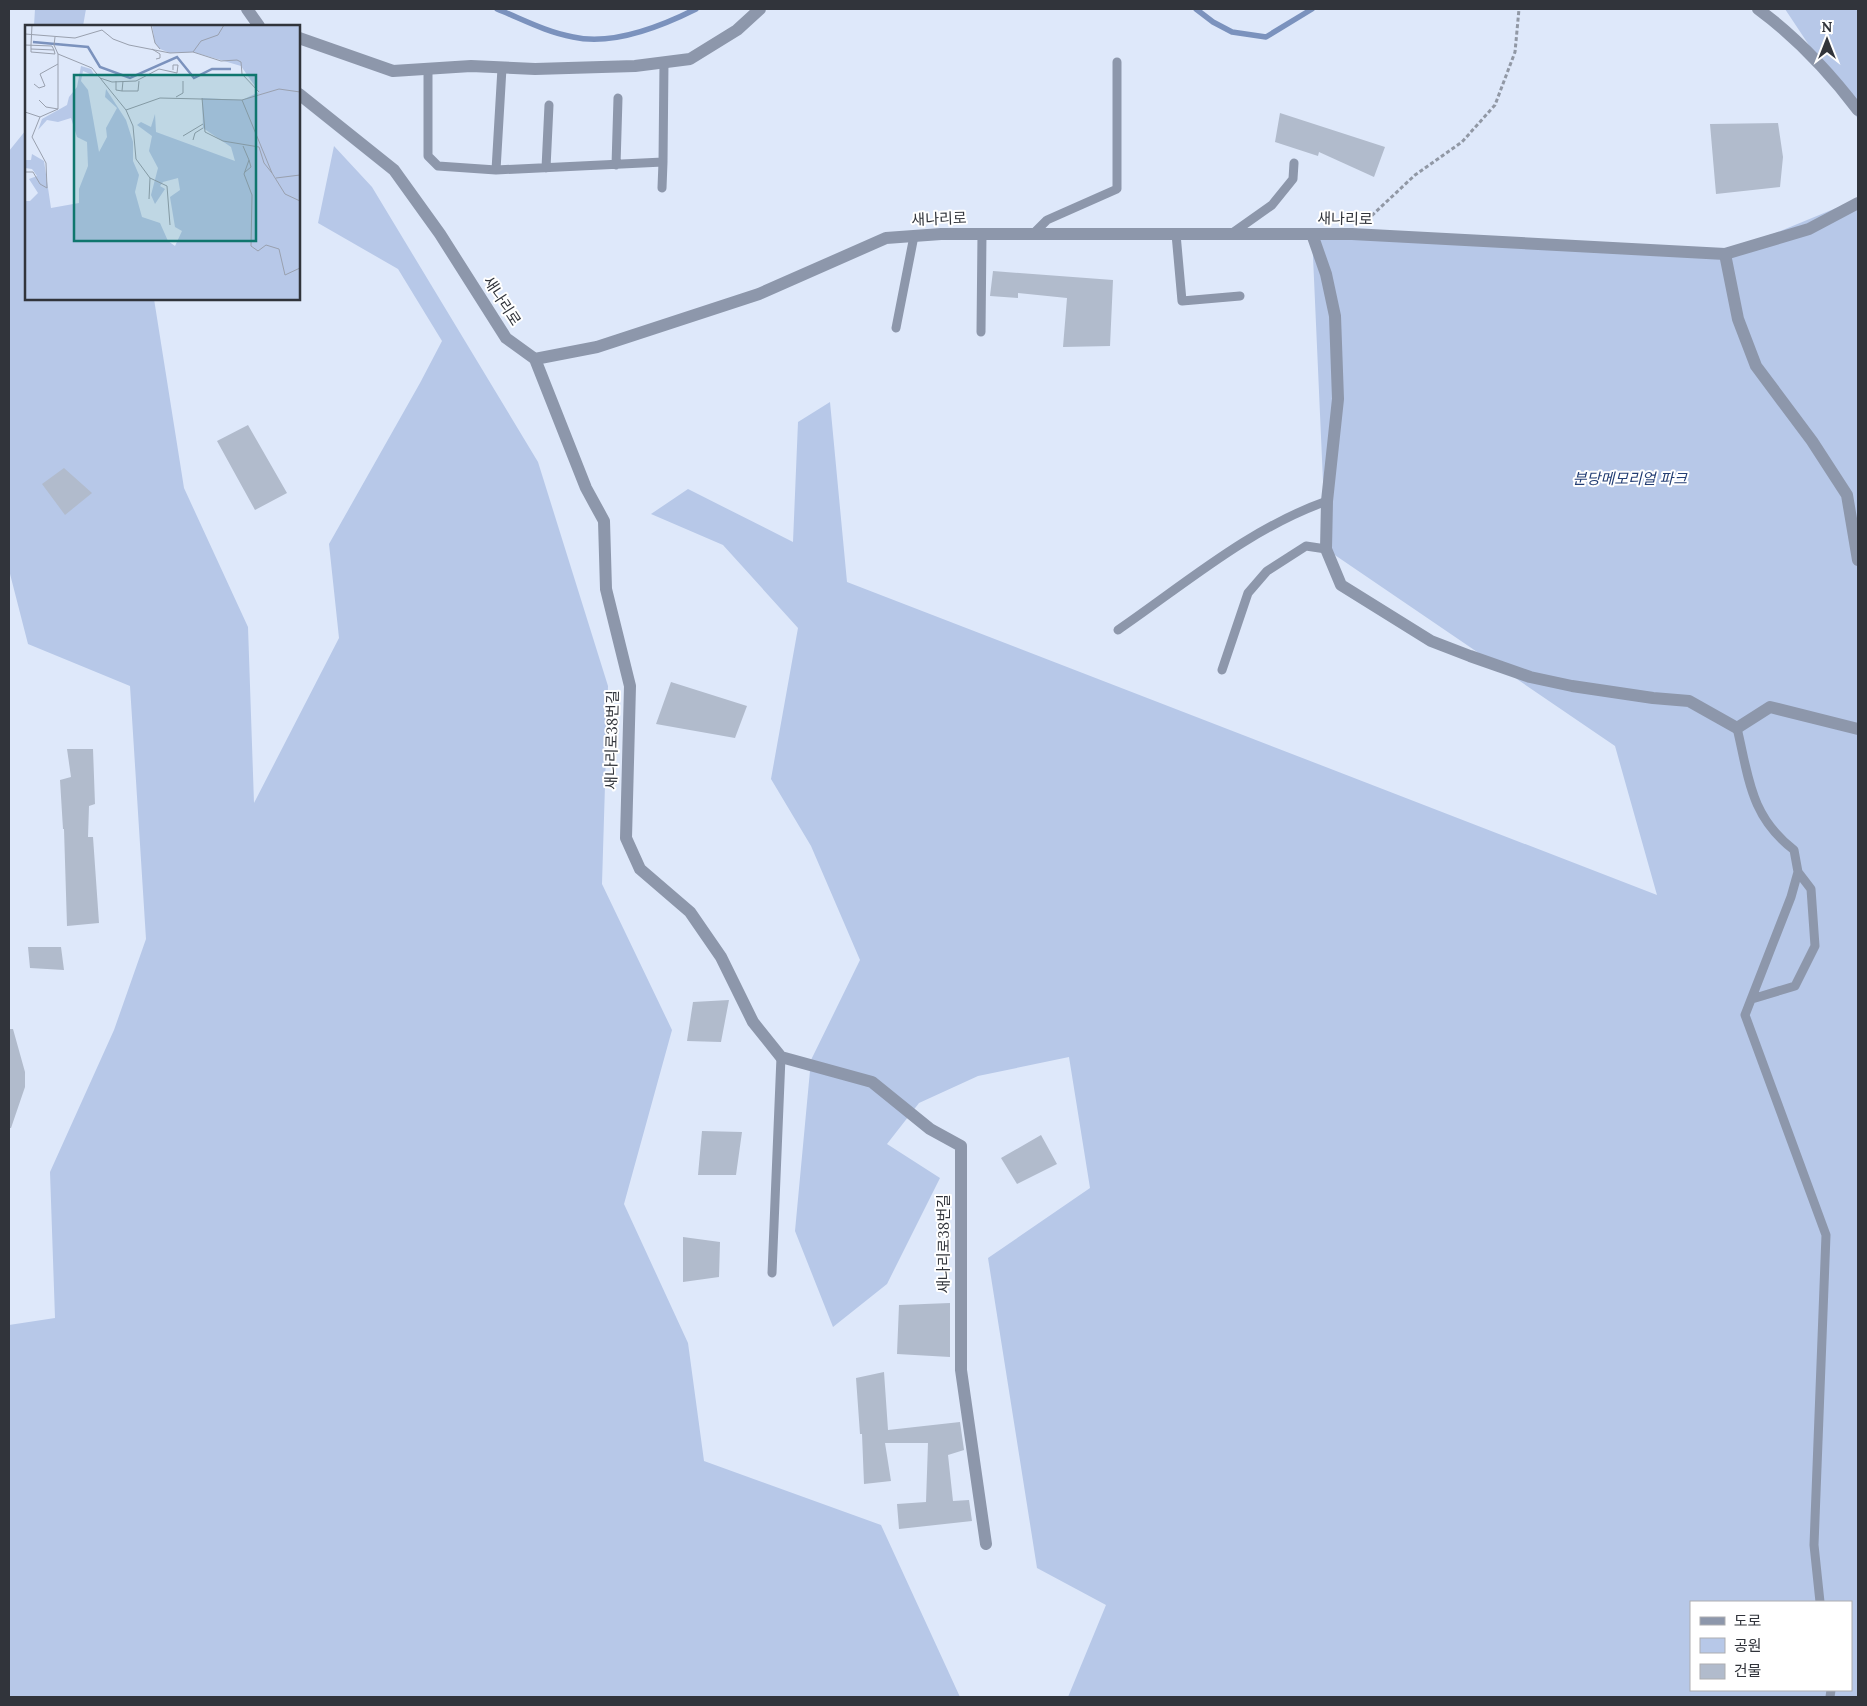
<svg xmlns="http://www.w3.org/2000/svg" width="1867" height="1706" font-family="Lora,'Noto Sans KR',serif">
	<rect width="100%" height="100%" fill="#dee8fa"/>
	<path fill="#b7c8e8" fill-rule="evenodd" d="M35 9H86L83 26H34Z
		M1785 9H1858V119Z
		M26 130V299H154L184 488 248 627 254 803 339 638 329 544 420 383 442 341 398 269 318 223 334 146 372 187 538 462 608 686 602 884 672 1030 624 1204 688 1343 704 1461 881 1525 960 1697H9V1325L55 1318 50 1172 114 1030 146 939 130 686 28 644 9 570V151Z
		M1858 199V1697H1068L1106 1605 1037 1568 988 1258 1090 1188 1069 1057 978 1076 919 1103 887 1144 940 1178 887 1284 833 1327 795 1231 811 1060 860 960 811 846 771 779 798 628 723 545 651 514 688 489 793 542 798 422 830 402 847 582 1657 895 1615 746 1326 549 1312 234 1725 254ZM1691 1602H1851V1690H1691Z"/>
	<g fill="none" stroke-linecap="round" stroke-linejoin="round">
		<path stroke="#7b92bd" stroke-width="5.5" d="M497 9C522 19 546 32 573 37 612 46 662 26 696 9
			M1196 9 1213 22 1232 32 1266 37 1312 9"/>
	</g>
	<path fill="#b1bbcc" d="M1280 113 1385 147 1374 177 1319 152 1318 156 1275 142Z
		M1778 123 1783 157 1780 187 1716 194 1710 124Z
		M993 271 1113 280 1110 346 1063 347 1067 298 1018 293V298L990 296Z
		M248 425 287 493 255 510 217 441Z
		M64 468 92 493 65 515 42 484Z
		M671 682 747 706 735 738 656 724Z
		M67 749H93L95 804 89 806 88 837H93L99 923 67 926 64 829H63L60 780 71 777Z
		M28 947H61L64 970 30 968Z
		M729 1000 721 1042 687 1041 693 1002Z
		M9 1029H13L25 1072V1087L11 1128H9Z
		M702 1131 742 1132 736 1175H698Z
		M1041 1135 1057 1164 1017 1184 1001 1158Z
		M683 1237 720 1242 719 1277 683 1282Z
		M950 1303V1357L897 1354 899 1305Z
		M884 1372 888 1430 960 1422 964 1450 948 1455 953 1501 969 1500 972 1521 899 1529 897 1504 926 1502 928 1443H885L891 1481 864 1484 862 1434H860L856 1378Z"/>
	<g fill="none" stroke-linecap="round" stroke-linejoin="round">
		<path stroke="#9198a5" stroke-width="3" stroke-dasharray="4 2.5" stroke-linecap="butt" d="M1367 220 1415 175 1462 142 1495 105 1515 52 1519 9"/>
		<path stroke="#8d97ab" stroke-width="9" d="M428 69V156L438 166 496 170 502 68
			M616 165 618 98
			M546 168 549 105
			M496 170 663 162 664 62
			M662 188 663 162
			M1033 234 1047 220 1117 189V62
			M1176 234 1182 301 1240 296
			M1231 234 1272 205 1293 179 1294 163
			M896 328 914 236
			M981 332 982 234
			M1118 630C1185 584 1250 528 1327 501
			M1222 670 1248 593 1267 571 1306 546 1326 549
			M1737 728C1749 778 1750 816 1794 850L1798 872 1791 897 1745 1015 1826 1235 1814 1545 1820 1602
			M1752 999 1795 986 1815 946 1811 889 1798 872
			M772 1273 781 1057
			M1830 1697 1831 1690"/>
		<path stroke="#8d97ab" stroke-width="12" d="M247 9 259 26
			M1758 9C1796 37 1829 72 1858 110
			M299 38 393 71 471 66 535 69 635 66 690 59 737 30 760 9
			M299 94 394 170 440 234 506 338 535 359 597 347 759 294 886 238 941 234H1352L1725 254 1809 229 1858 203
			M1312 234 1326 274 1335 316 1338 399 1327 501 1326 549 1341 585 1431 641 1470 656 1530 677 1572 686 1653 698 1689 701 1737 728 1770 707 1858 729
			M1725 254 1738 319 1756 366 1812 441 1847 495 1858 560
			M535 359 586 488 604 521 606 589 630 686 626 838 640 869 690 912 721 957 753 1022 781 1057 872 1082 930 1129 961 1146V1370L986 1544"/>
	</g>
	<g text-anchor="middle" stroke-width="4" stroke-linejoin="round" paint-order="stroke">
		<g font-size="15" fill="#31343b" stroke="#fff">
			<text transform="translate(939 219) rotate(-2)" y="5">새나리로</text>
			<text transform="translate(1345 219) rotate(1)" y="5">새나리로</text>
			<text transform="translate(502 301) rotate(57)" y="5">새나리로</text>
			<text transform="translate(612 740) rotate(-89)" y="5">새나리로38번길</text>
			<text transform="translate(944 1244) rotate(-90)" y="5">새나리로38번길</text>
		</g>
		<g font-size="15" font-style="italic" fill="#233e74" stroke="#fff">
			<text x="1630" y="484">분당메모리얼 파크</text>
		</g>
	</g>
	<g transform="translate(25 25)">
		<rect width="275" height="275" fill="#dee8fa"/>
		<path d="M127 0H275V275H0V176H5L13 168 4 154 12 151 7 144 0 143V135H6L7 129 19 136 26 183 54 178V164L63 141 62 117 52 112 46 93 33 97 22 95 13 105 17 94 42 80 44 72 52 62 56 41 66 44 70 51 58 46 56 56 63 65 74 127 82 112 81 103 92 83 80 72 81 64 101 95 108 117V136L114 150 110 167 117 192 135 198 143 216 150 221 157 206 150 202 145 172 155 165 153 153 138 157 135 161 140 164 130 179 126 170 133 143 124 126 127 111 112 100 116 97 126 102 130 89 131 107 210 136 206 122 178 103 177 73 217 75 234 67 216 41 168 27 145 28 135 24 130 18Z" fill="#b7c8e8"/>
		<path fill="none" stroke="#7b92bd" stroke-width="2.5" d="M8 17 63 22 75 42 105 53 152 32 169 53 187 44H206"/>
		<path fill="none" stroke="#99a0ae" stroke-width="1" d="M126 0 130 18 135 24M0 9 50 13M30 12 29 20 33 29 67 43 101 85 108 101 111 134 125 153 142 161 145 200M50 13 77 5 88 14 104 20 145 28 168 27 196 36 212 35 216 37 217 49 234 67M0 20 27 21 29 25M6 20V24L29 25 30 29 6 27V24M6 20 7 0M127 24 135 29V33L131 34M168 27 176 16 193 10 199 0M75 53 87 57 111 56 134 44 152 48 153 40H148V45M91 56V65L97 66 98 56M9 59 14 63 20 61 15 49 33 39V29M97 66H113L114 56M151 72 158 68V56M177 73 180 107 198 116 234 122 239 138 247 148M14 75 21 82 33 84M217 75 247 148 260 169 275 176M101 85 135 73 217 75 254 64 275 67M0 87 15 92M158 111 178 99M168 115 170 108 178 103M218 121 224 135 219 149 227 170 226 221 233 226 241 220 254 224 260 250 275 243M0 147H8L15 159 22 163M220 147 226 142 224 135M251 153 275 150M22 163 21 138 7 112 15 92 33 84V39M124 174 125 153"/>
		<path fill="#0f766e" fill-opacity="0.15" stroke="#0f766e" stroke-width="2.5" d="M49 50H231V216H49Z"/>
		<rect width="275" height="275" fill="none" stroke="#31343b" stroke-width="2.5"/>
	</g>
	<rect width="1867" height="1706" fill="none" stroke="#31343b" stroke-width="20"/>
	<rect x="1690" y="1601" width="162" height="90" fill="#ffffff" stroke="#adaeb1"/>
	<rect x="1700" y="1617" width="25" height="8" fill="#8d97ab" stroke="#adaeb1"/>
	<text x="1734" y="1626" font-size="15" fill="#31343b">도로</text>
	<rect x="1700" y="1638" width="25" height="15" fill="#b7c8e8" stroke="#adaeb1"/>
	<text x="1734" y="1651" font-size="15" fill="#31343b">공원</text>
	<rect x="1700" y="1664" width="25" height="15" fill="#b1bbcc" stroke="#adaeb1"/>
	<text x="1734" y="1676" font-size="15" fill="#31343b">건물</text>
	<g transform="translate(1827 40)" stroke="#ffffff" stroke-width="4" paint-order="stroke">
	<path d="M0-4L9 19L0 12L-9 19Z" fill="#31343b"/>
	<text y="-8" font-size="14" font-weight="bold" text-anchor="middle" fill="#31343b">N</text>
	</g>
</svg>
